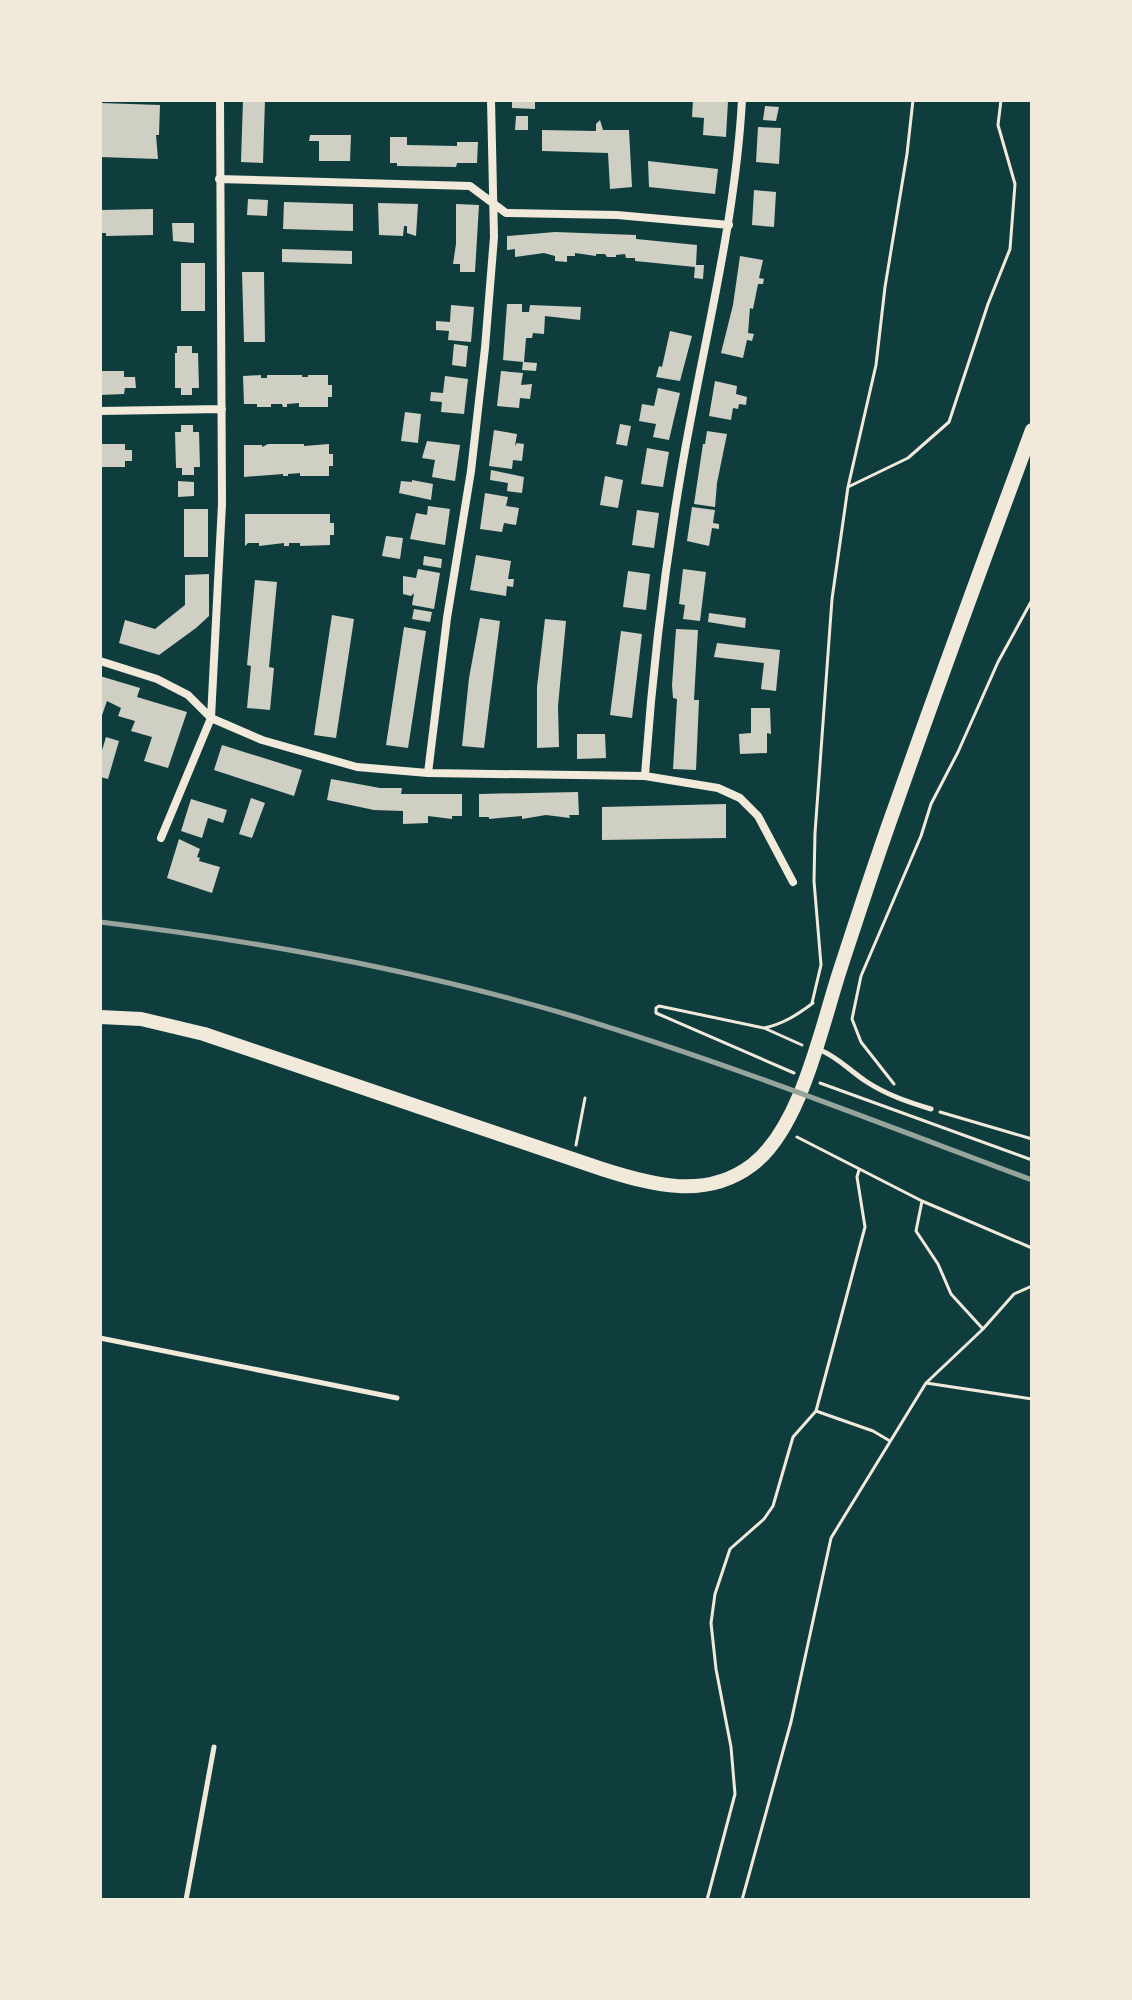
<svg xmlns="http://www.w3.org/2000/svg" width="1132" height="2000" font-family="Rubik,sans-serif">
	<rect width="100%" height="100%" fill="#0f3d3e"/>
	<path fill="#cfcfc3" d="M243 100H265L263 163 241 162Z
		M512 100H535V109L512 108Z
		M693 100 728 101 726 137 703 135 704 118 692 117Z
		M100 103 160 105 159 135H156L158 159 100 157 102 133H100Z
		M765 106 779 107 776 121 763 120Z
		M516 116H528V130H515Z
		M600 120 603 130H629L632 187 610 189 608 153 542 151V130L596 131V124Z
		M758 127 781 128 779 164 756 162Z
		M310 135H351L350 161H319V141H309Z
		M390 137H407V145L457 146V142H478L477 163H457L456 167 397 166V163H390Z
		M648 161 718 169 715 194 649 187Z
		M754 190 776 192 774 227 752 225Z
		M248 199 268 200 267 216 247 215Z
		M284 202 353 204V231L283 229Z
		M378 203 418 204 416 236 407 233V226H404L403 236 379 235Z
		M456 204 479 205 475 272H460V264H453L456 244Z
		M153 209V235L106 236V233H100V210Z
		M172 223H194V243L173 241Z
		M555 232 636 235V239L697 245 696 265H704L703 279 694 278 695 267 635 261V258H626L625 254 616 255V257H607L605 254H596V256L575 253V256H567V262L555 261V256L544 253 515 257V249L507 250V236Z
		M282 249 352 251V264L282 262Z
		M740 256 763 260 759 278 764 279 763 284H758L753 309 750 308 748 333 754 334 752 341 747 340 743 358 721 353 733 305Z
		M181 263H205V311H181Z
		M242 272H264L265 342H244Z
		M507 304H522V312H529L530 305 581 307 580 320 545 316 544 334 533 333 532 338H526L524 362 537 363 536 371 522 370 523 362 503 360Z
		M451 305 474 307 471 342 448 340 449 331 436 330V321L450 322Z
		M670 331 692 336 680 381 656 377 659 366 662 367Z
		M454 344 468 346 466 367 452 365Z
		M177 346H192V353H198L199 388H192V395H181V388H175V353H177Z
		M100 371H124V377H135L136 388H125L124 394 100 395Z
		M501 371 523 373 521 385 532 384 530 399 520 398 519 408 497 406Z
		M261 375V378H267V375H302V377H308V375H328V385H332V397H328V407H299V403L287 404V407H283L282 404H271V407H257V404H244L243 376Z
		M445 376 468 379 464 414 441 412 442 402 430 401 431 392 443 393Z
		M715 381 737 386 736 394 747 397 746 405 739 404 738 409 733 408 731 420 709 416Z
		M658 388 680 393 669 440 653 437 656 424 639 421 642 404 654 406Z
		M405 412 421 414 418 443 401 441Z
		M620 424 631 426 627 446 616 444Z
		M181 425H193V432H199L200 467H194V475H182V468H176L175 432H181Z
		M494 430 517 434 515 446 517 443 524 444 522 461 513 460 512 469 489 466Z
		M707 431 727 434 717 483 715 507 694 504 703 444H705Z
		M427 441 460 445 455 481 432 477 435 460 422 458Z
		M100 444H125V450H132V461H125V467H100Z
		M268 444H304V446L329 444V454H333V466H329V476H300V473L288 474V476H283V474L244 477V445H262V447Z
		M647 448 669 452 663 487 641 484Z
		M491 470 524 477 522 493 507 491 508 483 490 480Z
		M605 476 623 480 618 508 600 505Z
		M412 480 433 484 431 500 399 493 401 481 412 482Z
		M178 481 194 482V496L178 497Z
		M485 493 508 497 506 506 519 508 516 525 504 523 502 532 480 529Z
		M428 506 450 509 445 545 410 539 416 513 427 515Z
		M692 507 715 510 713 523 719 524V529L712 528 709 546 687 541Z
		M184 509H208V557H184Z
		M637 510 659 513 654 548 632 545Z
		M245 514H330V523H334V535H330V545L300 546V543H289V546H284V543L259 546V543H248L245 546Z
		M386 536 403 538 400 559 382 556Z
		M476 555 511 561 508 579H514L513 587 507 586 506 596 470 590Z
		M424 556 442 559 441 568 423 565Z
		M418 569 440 573 434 609 412 605 414 593 411 596 403 594V576L416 578Z
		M683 569 706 572 700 621 683 619 685 605 679 604Z
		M628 571 650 574 646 610 623 607Z
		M209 574V616L196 628 159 655 119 643 125 620 155 629 185 605V575Z
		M255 580 277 582 269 667 274 668 270 710 247 708 251 666 247 665Z
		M414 609 432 612 430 622 412 619Z
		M709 613 746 618 745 628 708 622Z
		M332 615 354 619 336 738 314 735Z
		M480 618 500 621 484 748 462 746 469 678Z
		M545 619 566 621 558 706 559 747 537 748V687Z
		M404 627 426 631 408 748 386 745Z
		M676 629 698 630 694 700H699L696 770 673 769 677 699 673 698 672 685Z
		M621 631 642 634 632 718 610 715Z
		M717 643 780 650 776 691 761 689 764 663 714 657Z
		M100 676 140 688 137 697 187 712 168 768 144 761 152 737 131 731 135 721 118 716 121 708 107 701 100 721Z
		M751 708H770L771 734 767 733V753L740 754 739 734 751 733Z
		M577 734H605L606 758 577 759Z
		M106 737 119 741 108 779 100 777V757Z
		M222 745 302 770 294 796 214 770Z
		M331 779 380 788H402L401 794H462V816H452V819L428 816V823L403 824V811L374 810 327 800Z
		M578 792 579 815H569L570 818 546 815 522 819V816L489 819V817H479V794Z
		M251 798 265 803 252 838 239 834Z
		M191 799 227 810 223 823 208 818 202 838 181 831Z
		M726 804V838L602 840V807Z
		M179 839 200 849 197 857 200 858 199 861 220 867 212 893 167 878Z"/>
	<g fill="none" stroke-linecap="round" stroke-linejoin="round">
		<path stroke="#f1e9da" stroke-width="3" d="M848 487 908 458 949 422 988 304 1010 249 1015 184 998 125 1001 100
			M812 1003 821 965 814 881 815 833 832 599 848 487 876 365 885 287 907 154 913 100
			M764 1028C783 1024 797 1015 813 1003
			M794 1073 656 1013V1008L659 1006 764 1028 802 1045
			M820 1083 1032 1160
			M894 1084 861 1042 852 1019 861 976 921 836 931 804 958 752 998 662 1032 600
			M940 1112 1032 1139
			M797 1137 922 1201 1032 1248
			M576 1145 585 1098
			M922 1201 916 1231 938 1264 951 1294 983 1329
			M926 1383 1032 1399
			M816 1411 873 1431 890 1441
			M707 1900 735 1794 731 1747 716 1669 711 1623 715 1594 730 1549 764 1519 773 1506 793 1437 816 1411 865 1227 857 1177 859 1170
			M742 1900 791 1722 831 1538 926 1383 983 1329 1014 1294 1032 1286"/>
		<path stroke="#f1e9da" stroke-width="5" d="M820 1050C838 1057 850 1071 867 1082 887 1095 908 1102 931 1109
			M100 1338 397 1398
			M186 1900 214 1747"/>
		<path stroke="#f1e9da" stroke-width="8" d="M219 179 470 186 506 213 617 215 729 225
			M100 411 222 409
			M100 661 157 679 188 695 211 718 262 740 357 767 428 773 645 776 718 788 740 798 758 816 793 882
			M428 773 447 618 471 471 485 348 494 237 491 100
			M645 776C652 674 664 573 681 473 702 348 735 226 742 100
			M161 838 211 718 222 504 220 100"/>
		<path stroke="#f1e9da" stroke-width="14" d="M100 1017 141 1019 204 1034 602 1169C652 1185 706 1200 752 1165 801 1128 821 1028 840 970 858 915 876 859 896 804 940 679 986 554 1032 430"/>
		<path stroke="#97a49c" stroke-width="5" d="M100 922C259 941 416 970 569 1015 726 1062 879 1123 1032 1180"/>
	</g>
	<rect width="1132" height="2000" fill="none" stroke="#f1e9da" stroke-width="204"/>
</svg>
